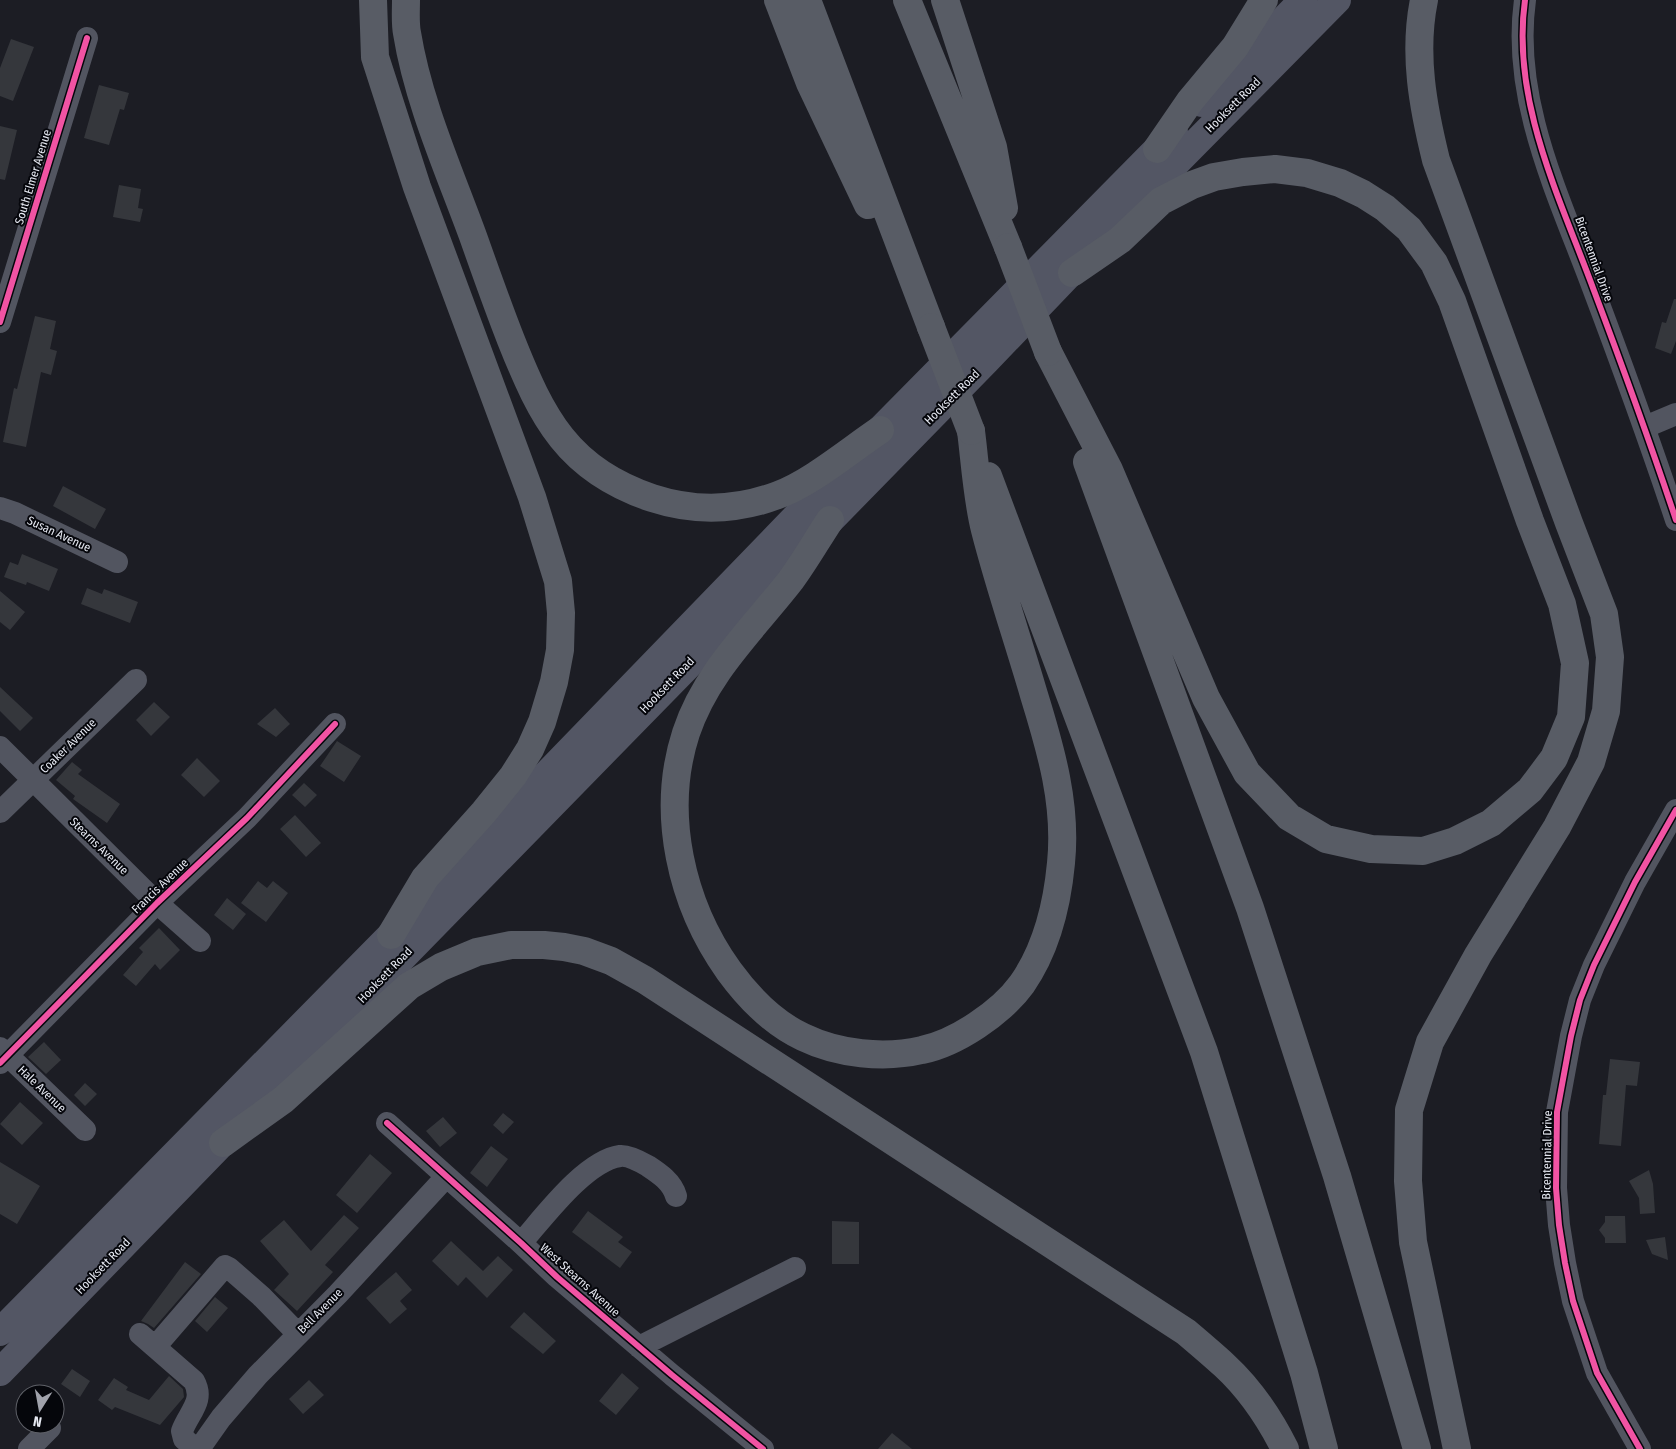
<svg xmlns="http://www.w3.org/2000/svg" width="1676" height="1449" font-family="'Fira Sans Condensed',sans-serif">
	<rect width="100%" height="100%" fill="#1c1d24"/>
	<path fill="#35373c" d="M11 39 34 47 13 101 0 96V68Z
		M99 85 129 93 124 110 120 109 109 145 84 138Z
		M0 126 17 130 5 180 0 179Z
		M119 185 141 189 138 208 143 209 140 222 113 217Z
		M1674 299H1676V341L1671 354 1655 348 1662 322 1666 323Z
		M35 316 56 321 50 349 57 351 51 375 41 372 26 447 3 442 14 388 17 389Z
		M63 486 106 509 95 529 53 506Z
		M22 554 58 569 49 591 27 582 26 585 4 577 10 562 18 565Z
		M87 588 102 594 104 589 138 602 130 623 81 604Z
		M0 591 25 612 10 630 0 622Z
		M0 687 33 718 20 731 0 711Z
		M154 702 170 717 151 736 136 720Z
		M275 708 290 724 276 737 257 724Z
		M337 741 361 756 344 782 320 766Z
		M197 758 220 781 204 797 181 775Z
		M72 762 82 770 78 774 120 804 107 823 73 799 75 796 56 780Z
		M304 783 317 795 305 807 292 795Z
		M295 815 321 843 306 857 280 829Z
		M258 881 267 888 273 881 288 893 266 922 241 903Z
		M227 898 246 914 233 930 214 915Z
		M159 928 180 950 160 970 155 964 136 986 123 975 143 952 139 948Z
		M44 1042 61 1060 46 1074 28 1057Z
		M1610 1059 1640 1062 1637 1086 1626 1085 1621 1146 1599 1144 1603 1095H1606Z
		M85 1083 97 1094 85 1106 74 1095Z
		M20 1102 43 1123 22 1145 0 1124Z
		M503 1113 514 1122 503 1134 493 1125Z
		M443 1117 457 1133 440 1147 426 1131Z
		M491 1146 508 1159 487 1187 470 1173Z
		M370 1154 392 1173 357 1213 336 1195Z
		M0 1162 40 1186 17 1224 0 1214Z
		M1649 1170 1653 1184 1655 1213 1640 1214 1639 1198 1629 1181Z
		M588 1211 623 1237 618 1242 632 1252 620 1268 572 1232Z
		M344 1215 359 1228 325 1265 333 1272 297 1311 274 1290 289 1274 260 1241 284 1220 311 1251Z
		M1605 1216H1625L1626 1243H1605V1238L1599 1230 1605 1222Z
		M832 1221 859 1222V1264H832Z
		M1665 1237 1668 1260 1652 1254 1646 1240Z
		M451 1241 483 1271 498 1256 513 1270 487 1298 466 1277 458 1286 432 1261Z
		M185 1262 201 1274 154 1328 148 1324 141 1321Z
		M396 1272 412 1290 400 1301 407 1309 390 1324 366 1298Z
		M215 1297 228 1308 207 1332 195 1321Z
		M524 1312 556 1341 543 1354 510 1327Z
		M72 1369 90 1381 80 1397 61 1384Z
		M622 1373 639 1388 616 1415 599 1401Z
		M169 1376 183 1389 184 1397 160 1425 115 1407 112 1410 98 1400 114 1378 128 1387 126 1390 149 1400Z
		M309 1380 324 1395 303 1414 289 1399Z
		M892 1433 912 1449H878Z"/>
	<g fill="none" stroke-linecap="round" stroke-linejoin="round">
		<path stroke="#525560" stroke-width="22" d="M1525 0C1511 100 1559 196 1593 288 1622 365 1650 442 1676 520
			M0 322 87 38
			M1645 427 1676 414
			M0 508 15 513 117 562
			M0 747 157 903 200 941
			M0 812 136 680
			M0 1048 85 1130
			M0 1063 157 903 247 818 335 724
			M387 1123 521 1243 557 1277 672 1375 763 1449
			M521 1243C544 1217 585 1161 620 1156 628 1155 641 1162 648 1166 660 1174 672 1182 676 1196
			M140 1334 194 1381C205 1401 189 1412 182 1431L184 1439 196 1449
			M155 1347 225 1266 229 1268 261 1296 298 1334
			M639 1347 795 1268
			M29 1449 50 1428
			M199 1449 221 1418 258 1375 338 1294 446 1177
			M1640 1449 1597 1373 1573 1301 1565 1263 1559 1225 1556 1188 1557 1112 1571 1036 1580 1000 1594 965 1635 882 1676 810"/>
		<path stroke="#535664" stroke-width="28" d="M1202 103 1303 0
			M0 1332 391 935 880 430 1174 132
			M0 1372 357 1004 986 361 1165 174 1337 0"/>
		<path stroke="#585c65" stroke-width="28" d="M373 0 375 57 417 187 532 497 558 581 561 613 560 650 554 682 542 722 530 749 513 776 484 812 425 878 391 935
			M406 0C406 11 405 23 407 33 418 102 450 173 474 239 486 273 498 307 511 340 542 418 568 470 652 498 695 512 736 511 778 495 811 483 850 450 880 430
			M778 0 810 83 868 205
			M807 0 931 327
			M907 0 1008 247
			M945 0 993 147 1004 208
			M1424 0C1413 54 1423 107 1436 160L1569 523 1604 614 1610 657 1606 711 1591 762 1557 827 1478 955 1430 1042 1409 1110 1408 1181 1413 1242 1457 1449
			M1157 149 1190 101 1235 47 1264 0
			M1048 352 1109 470 1206 698 1247 773 1289 817 1326 839 1371 849 1423 851 1455 841 1491 823 1530 790 1554 758 1571 717 1575 663 1562 604 1530 521 1452 301 1434 263 1409 229 1385 208 1363 194 1340 183 1307 173 1275 169 1243 172 1214 177 1192 185 1161 201 1120 240 1072 273
			M1087 462 1250 908 1337 1176 1417 1449
			M988 476 1204 1052 1304 1373 1324 1449
			M830 520C817 540 805 561 791 580 753 629 706 672 686 733 660 813 681 904 729 971 748 997 773 1023 803 1037 838 1054 884 1059 922 1050 956 1043 1001 1013 1022 984 1047 948 1057 906 1061 863 1067 805 1051 750 1034 695 1018 640 999 585 985 530 977 499 975 462 971 431
			M223 1143 283 1100 409 986 441 967 477 952 511 945H544L564 947 584 951 611 961 645 980 1186 1332C1199 1343 1212 1354 1224 1365 1249 1388 1270 1419 1285 1449"/>
		<path stroke="#585c65" stroke-width="28" d="M1008 247 1048 352
			M931 327 971 431"/>
		<g stroke="#05060b" stroke-width="9">
			<path id="cycleway" d="M1525 0C1511 100 1559 196 1593 288 1622 365 1650 442 1676 520
				M0 322 87 38
				M0 1063 157 903 247 818 335 724
				M387 1123 521 1243 557 1277 672 1375 763 1449
				M1640 1449 1597 1373 1573 1301 1565 1263 1559 1225 1556 1188 1557 1112 1571 1036 1580 1000 1594 965 1635 882 1676 810"/>
		</g>
		<use href="#cycleway" stroke="#f153a3" stroke-width="6"/>
	</g>
	<g text-anchor="middle" stroke-width="4" stroke-linejoin="round" paint-order="stroke">
		<g font-size="12" fill="#e7eaf3" stroke="#05060b">
			<text transform="translate(1233 105) rotate(-45)" y="4">Hooksett Road</text>
			<text transform="translate(33 177) rotate(-73)" y="4">South Elmer Avenue</text>
			<text transform="translate(1594 259) rotate(70)" y="4">Bicentennial Drive</text>
			<text transform="translate(952 397) rotate(-45)" y="4">Hooksett Road</text>
			<text transform="translate(59 534) rotate(25)" y="4">Susan Avenue</text>
			<text transform="translate(667 685) rotate(-46)" y="4">Hooksett Road</text>
			<text transform="translate(68 746) rotate(-44)" y="4">Coaker Avenue</text>
			<text transform="translate(99 846) rotate(44)" y="4">Stearns Avenue</text>
			<text transform="translate(160 886) rotate(-44)" y="4">Francis Avenue</text>
			<text transform="translate(385 975) rotate(-46)" y="4">Hooksett Road</text>
			<text transform="translate(42 1089) rotate(44)" y="4">Hale Avenue</text>
			<text transform="translate(1547 1155) rotate(-89)" y="4">Bicentennial Drive</text>
			<text transform="translate(103 1266) rotate(-46)" y="4">Hooksett Road</text>
			<text transform="translate(580 1280) rotate(42)" y="4">West Stearns Avenue</text>
			<text transform="translate(320 1311) rotate(-45)" y="4">Bell Avenue</text>
		</g>
	</g>
	<g transform="translate(40 1409) rotate(191)"><circle r="24" fill="#05060b" stroke="#5f6168"/>
	<path d="M0-4L9 19L0 12L-9 19Z" fill="#a0a2ab"/>
	<text y="-8" font-size="14" font-weight="bold" text-anchor="middle" fill="#e7eaf3">N</text>
	</g>
</svg>
